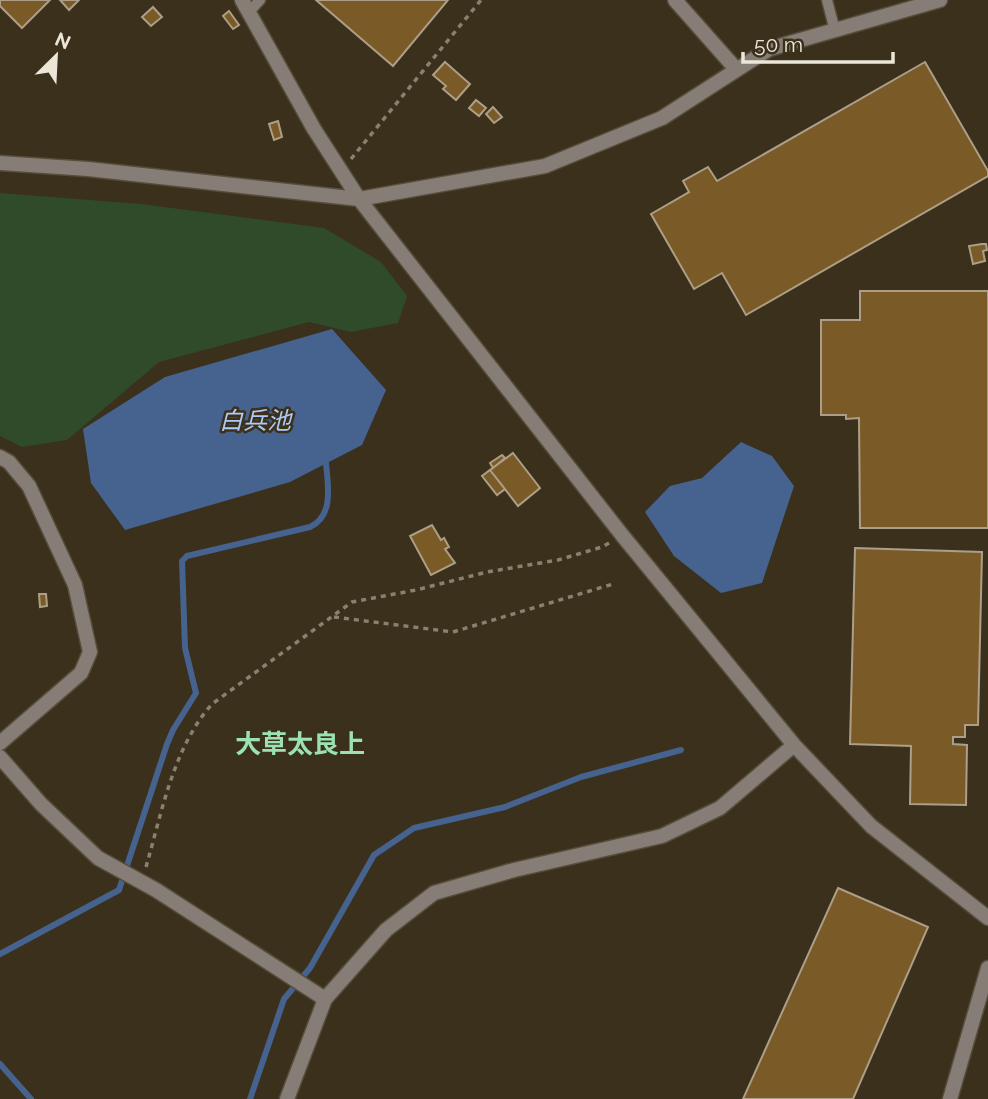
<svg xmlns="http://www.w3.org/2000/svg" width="988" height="1099" font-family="Raleway,'Noto Sans JP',sans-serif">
	<rect width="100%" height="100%" fill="#3a301c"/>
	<path fill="#304b2a" d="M0 193 141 204 324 228 381 262 407 296 398 323 351 332 309 322 159 362 67 440 22 447 0 436Z"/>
	<path fill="#46628f" d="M332 329 386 390 362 445 290 482 125 530 91 483 83 429 165 377Z
		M741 442 772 456 794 486 762 583 721 593 674 556 645 512 670 486 702 478Z"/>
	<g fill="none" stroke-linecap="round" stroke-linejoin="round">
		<path stroke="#46628f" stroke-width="6" d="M0 954 119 890 167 744 173 730 196 693 185 648 182 561 187 556 310 527C334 516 328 486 326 463
			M0 1064 31 1099
			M250 1099 284 999 310 968 374 855 414 828 505 807 581 777 681 750"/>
	</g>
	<path fill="#7a5b27" stroke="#ad9e88" stroke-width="2" d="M0 0H50L22 28 0 6Z
		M60 0H79L69 10Z
		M316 0H448L393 66Z
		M153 7 162 17 151 26 142 17Z
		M229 11 239 25 233 29 223 16Z
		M445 62 470 84 456 100 443 89 446 86 433 75Z
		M925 62 988 171V176L746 315 722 273 694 289 651 214 689 192 683 181 708 167 717 181Z
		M476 100 486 108 479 116 469 108Z
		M493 107 502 117 494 123 486 114Z
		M278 121 282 137 274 140 269 124Z
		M982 244H986L987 250 983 251 985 261 973 264 969 246Z
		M860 291H988V528H860L859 418 846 419V415H821V320H860Z
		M513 453 540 488 518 506 490 470Z
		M502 455 505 458 493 468 490 463Z
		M490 470 505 489 497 495 482 476Z
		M432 525 441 540 444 538 449 547 445 549 455 563 431 575 410 536Z
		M855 548 982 552 978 725H965V737H953V744L967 745 966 805 910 804 911 746 850 744Z
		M39 594H46L47 606 40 607Z
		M838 888 928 927 853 1099H743Z"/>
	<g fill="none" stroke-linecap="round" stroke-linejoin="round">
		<g stroke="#564d3a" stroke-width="13">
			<path id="service" d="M827 0 835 31
				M250 11 260 0"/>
		</g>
		<g stroke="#564d3a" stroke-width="17">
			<path id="minor" d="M675 0 736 69
				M0 457 9 462 29 486 75 585 90 652 81 673 0 743
				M0 757 41 804 98 858 156 890 325 999"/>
		</g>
		<g stroke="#564d3a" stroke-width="17">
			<path id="tertiary" d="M242 0 314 129 359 199 622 535 794 745 871 826 988 918
				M0 163 88 169 359 199 545 166 662 118 769 49 940 0
				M287 1099 325 999 386 930 434 893 514 870 662 836 720 808 794 745
				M950 1099 988 968"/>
		</g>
		<path stroke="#898170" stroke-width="3.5" stroke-dasharray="5 5" stroke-linecap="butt" d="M351 159 481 0
			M334 617 453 632 613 584
			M146 867C162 812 173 748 212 704L352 602 416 590 487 572 558 560 602 547 609 543"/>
		<use href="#service" stroke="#867e76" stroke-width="10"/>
		<use href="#minor" stroke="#867e76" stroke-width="14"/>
		<use href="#tertiary" stroke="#867e76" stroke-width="14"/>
	</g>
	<g text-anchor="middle" stroke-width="5" stroke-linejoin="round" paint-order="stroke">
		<g font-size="24" font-style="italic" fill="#afcaf4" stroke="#3a301c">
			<text x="255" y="429">白兵池</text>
		</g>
		<g font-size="26" font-weight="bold" fill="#9ce2b0" stroke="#3a301c">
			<text x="300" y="753">大草太良上</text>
		</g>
	</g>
	<g transform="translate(56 56) rotate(24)" stroke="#3a301c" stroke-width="5" paint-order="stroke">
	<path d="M0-5L12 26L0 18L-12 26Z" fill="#ece6d9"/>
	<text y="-10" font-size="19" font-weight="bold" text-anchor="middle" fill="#ece6d9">N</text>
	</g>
	<path d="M743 52v10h150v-10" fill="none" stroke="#ece6d9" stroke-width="3.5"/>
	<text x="754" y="52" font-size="21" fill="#ece6d9" stroke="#3a301c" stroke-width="5" paint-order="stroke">50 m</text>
</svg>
